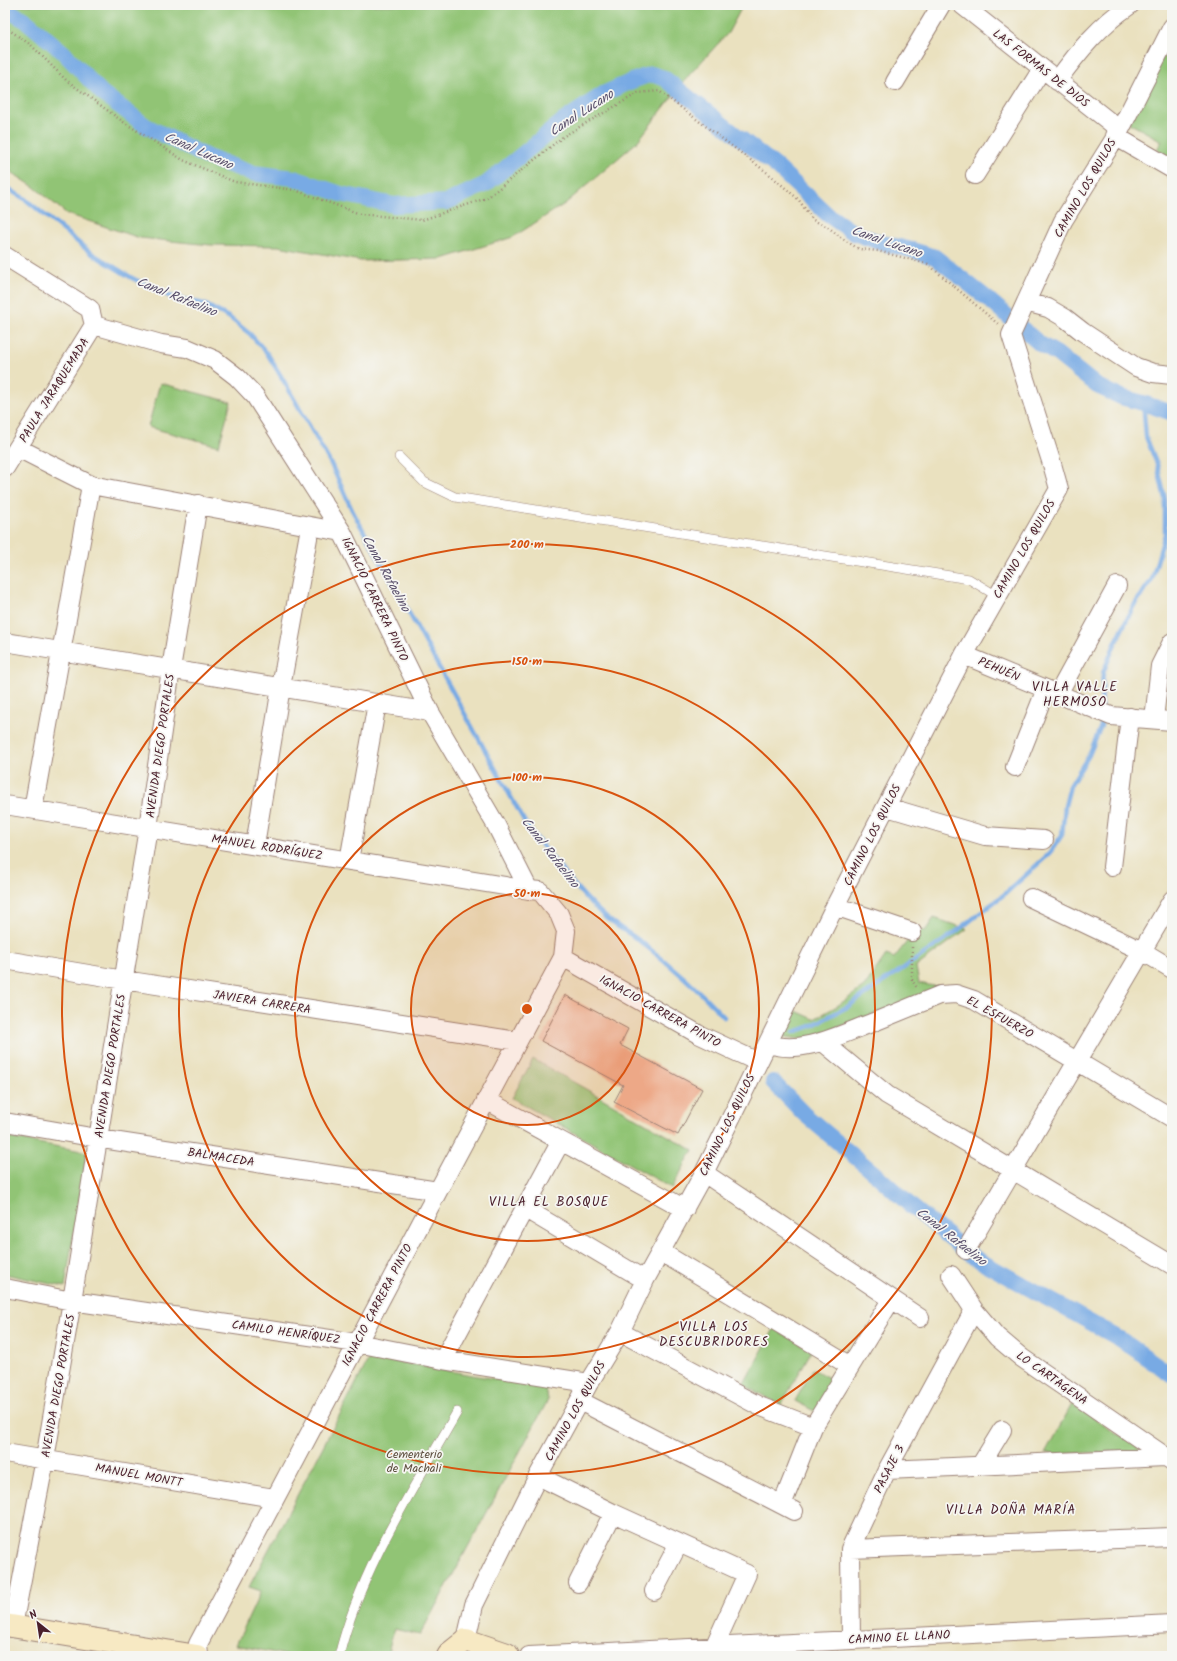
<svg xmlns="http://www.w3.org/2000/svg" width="1177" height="1661" font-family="Kalam,sans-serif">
	<rect width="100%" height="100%" fill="#f6f6f2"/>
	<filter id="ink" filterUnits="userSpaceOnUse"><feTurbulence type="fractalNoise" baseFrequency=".025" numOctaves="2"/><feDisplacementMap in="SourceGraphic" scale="8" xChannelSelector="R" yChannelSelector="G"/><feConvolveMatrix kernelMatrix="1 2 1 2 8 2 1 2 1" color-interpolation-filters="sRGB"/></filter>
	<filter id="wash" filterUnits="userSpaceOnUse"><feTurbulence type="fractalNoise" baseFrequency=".012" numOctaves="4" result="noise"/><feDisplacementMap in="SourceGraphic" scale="16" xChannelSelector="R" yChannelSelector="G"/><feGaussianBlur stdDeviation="0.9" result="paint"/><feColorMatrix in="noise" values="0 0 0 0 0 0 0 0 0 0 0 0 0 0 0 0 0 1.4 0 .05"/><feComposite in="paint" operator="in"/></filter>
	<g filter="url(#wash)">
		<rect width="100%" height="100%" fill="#eae1bf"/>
		<path fill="#91c475" stroke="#6e7250" d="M5 5H743L728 33 690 74 637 142 566 203 513 237 442 259 361 261 278 246 211 245 140 238 67 214 34 187 5 168Z
			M1172 38V160L1157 149 1162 141 1129 123Z
			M160 383 231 402 219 446 148 427Z
			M934 918 967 929 916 967 919 983 943 988 812 1037 800 1039 780 1036 796 1011 814 1019 837 1006 864 987 886 955 894 958 917 929 925 931Z
			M533 1059 693 1150 672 1188 512 1098Z
			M5 1137 87 1152 65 1287 5 1274Z
			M774 1329 812 1350 781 1405 743 1385Z
			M370 1357 546 1388 548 1400 420 1635 394 1629 387 1656H290L236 1645 261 1591 249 1587Z
			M813 1369 834 1381 816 1412 795 1401Z
			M1072 1404 1144 1451 1045 1454Z"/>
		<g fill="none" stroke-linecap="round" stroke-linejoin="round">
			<path stroke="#78aae4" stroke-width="4.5" d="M5 187 25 199 91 253 132 278 169 296 204 304 230 318 250 334 267 353 285 383 331 464 352 510 527 826C551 857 575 889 604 916 615 926 630 933 641 942 671 965 699 990 724 1017
				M1101 708 1103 673 1114 646 1133 607 1152 579 1165 534V499L1157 464 1146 437 1143 403
				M794 1032 811 1026 847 1007 953 934 1006 893 1049 854 1062 835 1065 806 1070 786 1089 755 1101 726V717"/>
			<path stroke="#78aae4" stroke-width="16" d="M5 9 25 20 63 52 102 93 146 126 207 157 252 173 294 178 341 194 394 205 447 202 486 184 563 121 605 93 632 81 651 74 664 78 777 167 828 215 854 233 882 243 912 250 935 257 989 300 1040 344 1057 354 1097 386 1121 397 1143 403 1172 413
				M773 1082 804 1114 880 1178 911 1206 975 1258 1120 1339 1172 1375"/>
		</g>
		<g id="blocks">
			<path fill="#eda887" d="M565 995 628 1029 620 1045 702 1089 678 1135 614 1102 623 1085 541 1041Z"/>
		</g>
	</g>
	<g filter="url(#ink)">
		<use href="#blocks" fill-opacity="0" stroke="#9a8075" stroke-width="1"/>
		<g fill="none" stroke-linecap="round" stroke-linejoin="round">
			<g stroke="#9a8075" stroke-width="10">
				<path id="lane" d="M399 457 424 482 455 497 969 579 997 596
					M339 1656C361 1567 413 1490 457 1412"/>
			</g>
			<g stroke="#9a8075" stroke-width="20">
				<path id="street" d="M962 5 1120 130
					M1057 81C1078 52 1100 25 1130 5
					M895 82 941 5
					M1115 136 1172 169
					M975 175 1042 69
					M5 256 90 309 94 325 5 468
					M1026 302 1048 308 1065 318 1083 332 1136 367 1153 373 1172 375
					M94 325 161 344 187 348 215 360 237 377 255 396 342 532 430 712 496 825 529 890 540 891 559 914 566 931 563 957 698 1034 758 1062
					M18 448 91 485 342 532
					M5 642 430 712
					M964 655 1111 716 1172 721
					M1058 694 1117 586
					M1154 719 1160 666 1172 642
					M1015 767 1046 689
					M5 805 529 890
					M887 807 985 836 1044 840
					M33 809 91 485
					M255 845 281 687 310 527
					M349 861 377 703
					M1112 867 1130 717
					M1031 898 1142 951 1172 969
					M835 906 912 932
					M5 960 124 980 518 1041
					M823 1042 887 1095 1172 1265
					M768 1043C798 1057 844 1033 874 1022 896 1013 918 1004 940 995L956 994 974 1000 1172 1118
					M486 1100 685 1209
					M5 1122 114 1141 438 1191
					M704 1173 920 1318
					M524 1208 645 1280
					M966 1250 1172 900
					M661 1252 850 1366
					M951 1275 974 1310 997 1337 1022 1358 1172 1461
					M5 1288 72 1301 357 1343 443 1360 589 1383
					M620 1332 759 1406 813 1427
					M443 1360 561 1141
					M580 1401 794 1511
					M5 1453 274 1498
					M980 1466 1002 1430
					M887 1470 1165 1457
					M538 1476 613 1513 747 1574 714 1647
					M782 1505 813 1427 891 1300
					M850 1549 1172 1537
					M578 1583 613 1513
					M654 1591 679 1543
					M13 1626 45 1459 72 1301 148 828 171 669 198 504
					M466 1640 474 1605 538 1476 589 1383 620 1332 645 1280 704 1173 835 906 964 655 1059 489 1052 464 1011 335 1063 221 1120 130 1172 27
					M851 1640 850 1549 887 1470 974 1310
					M199 1656 198 1644 438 1191 563 957
					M529 1656 1172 1624"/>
			</g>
			<g stroke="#9a8075" stroke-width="24">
				<path id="secondary" d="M5 1625 197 1656
					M448 1656 451 1652 466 1640 507 1654 508 1656"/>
			</g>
			<path stroke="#9a8075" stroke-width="2.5" stroke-dasharray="1 3" stroke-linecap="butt" d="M5 27 31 45 66 80 122 121 183 160 235 182 295 190 360 214 422 220 487 198 564 136 638 93 659 91 769 174 798 199 813 220 828 227 843 239 859 249 878 251 928 264 998 324
				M912 947V980L917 988"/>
			<use href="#lane" stroke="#fff" stroke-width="9"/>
			<use href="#street" stroke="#fff" stroke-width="18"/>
			<use href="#secondary" stroke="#f7e9c3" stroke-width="22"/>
		</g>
	</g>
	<circle cx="527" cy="1009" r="116" fill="#d8530f" fill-opacity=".12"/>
	<g fill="none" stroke="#d8530f" stroke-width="2">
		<circle cx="527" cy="1009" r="116"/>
		<circle cx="527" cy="1009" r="232"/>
		<circle cx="527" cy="1009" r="348"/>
		<circle cx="527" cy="1009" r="465"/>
	</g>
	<g text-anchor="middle" stroke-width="3.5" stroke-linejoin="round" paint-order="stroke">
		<g font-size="12" fill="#4a1f2b" stroke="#f6f6f2">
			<text transform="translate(1041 68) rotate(38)" y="4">LAS FORMAS DE DIOS</text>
			<text transform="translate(1085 188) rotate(-60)" y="4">CAMINO LOS QUILOS</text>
			<text transform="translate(54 390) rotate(-58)" y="4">PAULA JARAQUEMADA</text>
			<text transform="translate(1024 549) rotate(-60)" y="4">CAMINO LOS QUILOS</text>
			<text transform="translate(375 599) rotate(64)" y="4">IGNACIO CARRERA PINTO</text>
			<text transform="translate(999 669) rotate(23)" y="4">PEHUÉN</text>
			<text transform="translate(160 746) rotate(-82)" y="4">AVENIDA DIEGO PORTALES</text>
			<text transform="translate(872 835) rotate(-63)" y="4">CAMINO LOS QUILOS</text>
			<text transform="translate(267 847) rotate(9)" y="4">MANUEL RODRÍGUEZ</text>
			<text transform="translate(262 1002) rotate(9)" y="4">JAVIERA CARRERA</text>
			<text transform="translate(660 1011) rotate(29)" y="4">IGNACIO CARRERA PINTO</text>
			<text transform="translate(1000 1017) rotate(29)" y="4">EL ESFUERZO</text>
			<text transform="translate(110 1066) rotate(-81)" y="4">AVENIDA DIEGO PORTALES</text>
			<text transform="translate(727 1125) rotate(-64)" y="4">CAMINO LOS QUILOS</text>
			<text transform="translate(221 1157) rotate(9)" y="4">BALMACEDA</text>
			<text transform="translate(377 1305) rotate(-62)" y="4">IGNACIO CARRERA PINTO</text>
			<text transform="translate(286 1332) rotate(8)" y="4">CAMILO HENRÍQUEZ</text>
			<text transform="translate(1052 1378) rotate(35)" y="4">LO CARTAGENA</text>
			<text transform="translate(58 1386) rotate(-80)" y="4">AVENIDA DIEGO PORTALES</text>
			<text transform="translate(575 1411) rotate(-61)" y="4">CAMINO LOS QUILOS</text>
			<text transform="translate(889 1469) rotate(-63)" y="4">PASAJE 3</text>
			<text transform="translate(139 1475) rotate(10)" y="4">MANUEL MONTT</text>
			<text transform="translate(899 1637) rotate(-3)" y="4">CAMINO EL LLANO</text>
		</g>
		<g font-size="12" fill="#5f5141" stroke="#f6f6f2">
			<text x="414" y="1458">Cementerio<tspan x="414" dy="14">de Machali</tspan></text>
		</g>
		<g font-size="13" font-style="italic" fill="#5a506c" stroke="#f6f6f2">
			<text transform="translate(581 112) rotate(-33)" y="5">Canal Lucano</text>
			<text transform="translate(199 150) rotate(24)" y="5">Canal Lucano</text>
			<text transform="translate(887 241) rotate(19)" y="5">Canal Lucano</text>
			<text transform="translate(177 296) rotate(22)" y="5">Canal Rafaelino</text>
			<text transform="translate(387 573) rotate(61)" y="5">Canal Rafaelino</text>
			<text transform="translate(551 852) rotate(52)" y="5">Canal Rafaelino</text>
			<text transform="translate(952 1236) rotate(38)" y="5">Canal Rafaelino</text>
		</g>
		<g font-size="13" letter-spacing="1" fill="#4a1f2b" stroke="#f6f6f2">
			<text x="1075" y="691">VILLA VALLE<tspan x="1075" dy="15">HERMOSO</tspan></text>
			<text x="549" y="1206">VILLA EL BOSQUE</text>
			<text x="714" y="1331">VILLA LOS<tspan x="714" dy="15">DESCUBRIDORES</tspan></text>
			<text x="1011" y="1514">VILLA DOÑA MARÍA</text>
		</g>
	</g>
	<circle cx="527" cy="1009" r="6" fill="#d8530f" stroke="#f6f6f2" stroke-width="2"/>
	<g font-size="12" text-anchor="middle" font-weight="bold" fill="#d8530f" stroke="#f6f6f2" stroke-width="3.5" stroke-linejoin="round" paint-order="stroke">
		<text x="527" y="548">200 m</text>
		<text x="527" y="665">150 m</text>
		<text x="527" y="781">100 m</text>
		<text x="527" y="897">50 m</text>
	</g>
	<rect width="1177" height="1661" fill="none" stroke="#f6f6f2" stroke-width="20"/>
	<g transform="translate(38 1623) rotate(330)" stroke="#f6f6f2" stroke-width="3" paint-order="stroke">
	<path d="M0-3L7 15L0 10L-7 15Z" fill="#4a1f2b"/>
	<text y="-6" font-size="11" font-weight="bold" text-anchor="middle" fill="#4a1f2b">N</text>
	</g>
</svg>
